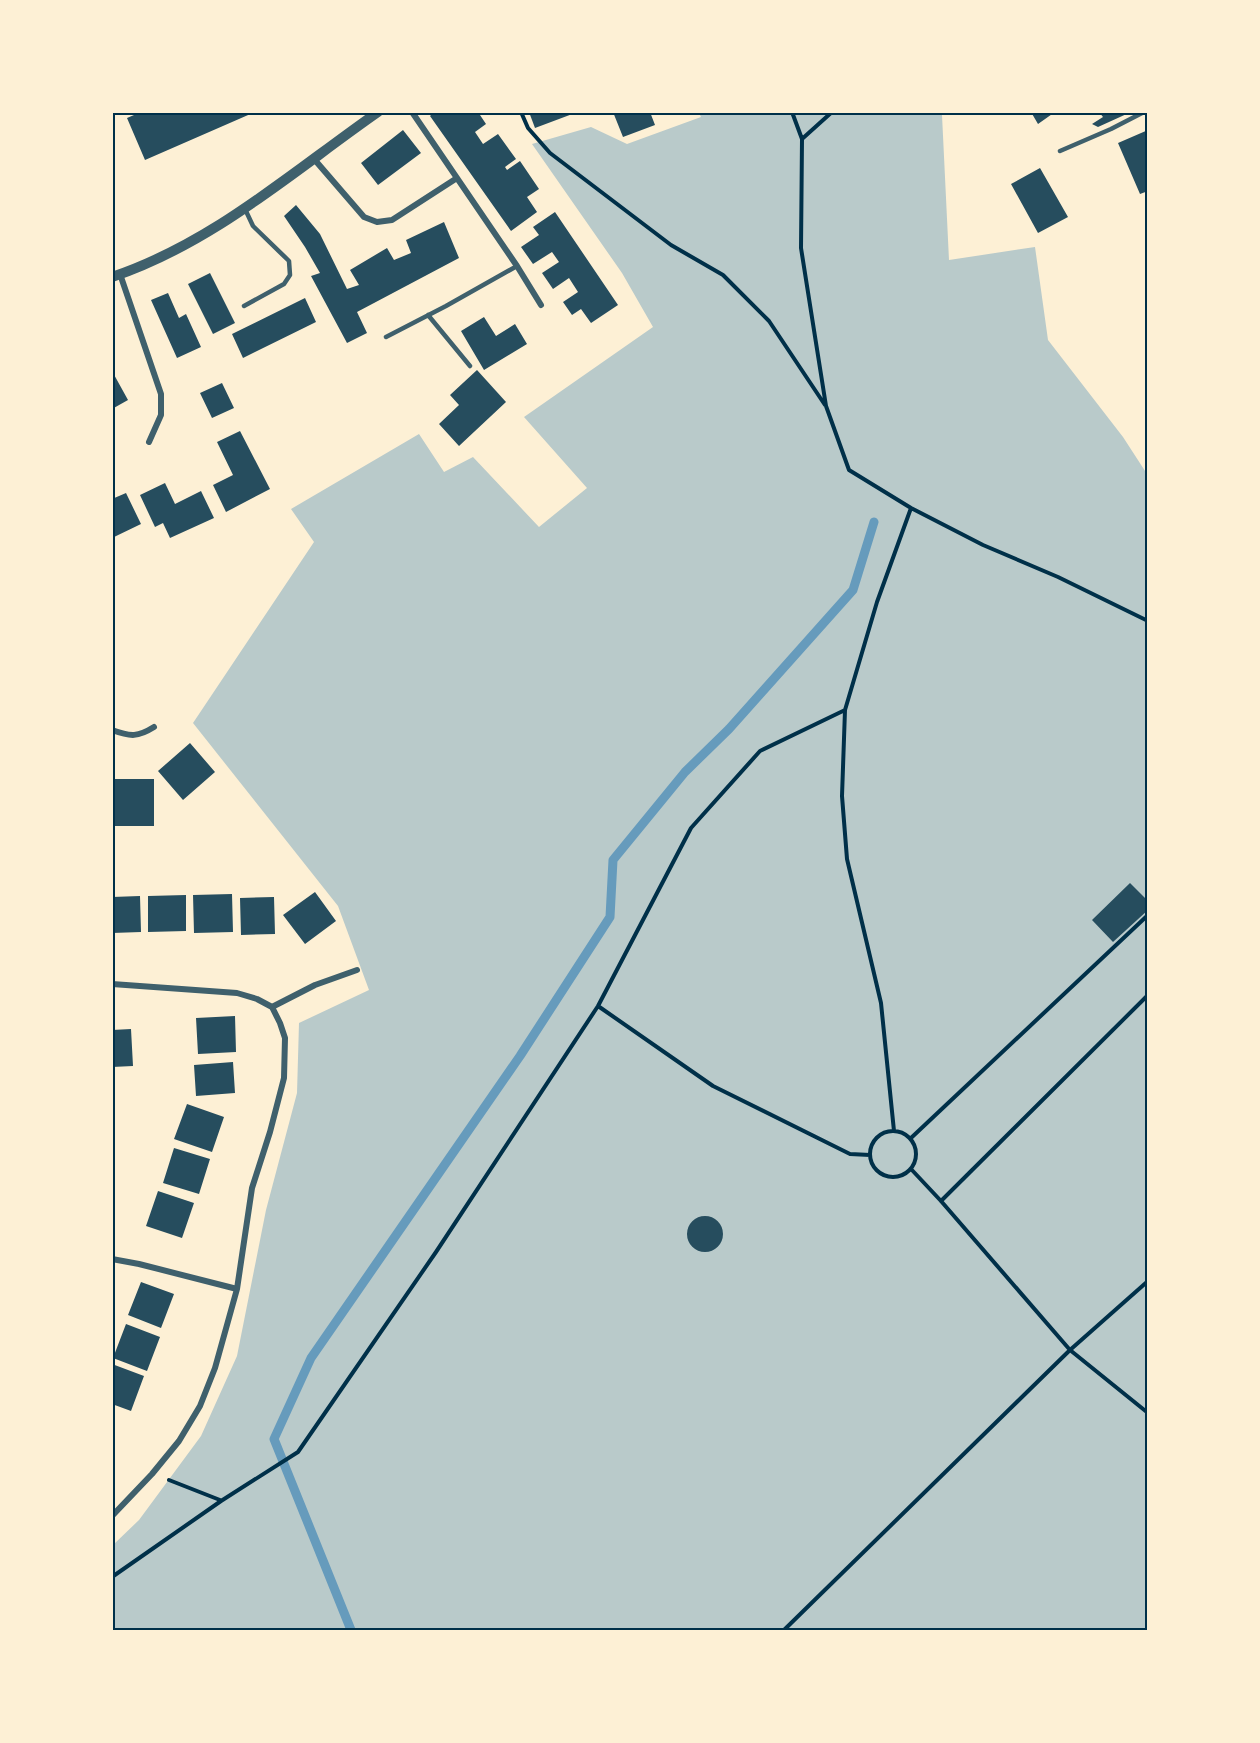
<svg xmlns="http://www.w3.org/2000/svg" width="1260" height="1743" font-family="Overpass,sans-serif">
	<rect width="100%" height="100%" fill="#fdf0d5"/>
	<path fill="#b9caca" d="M699 113H951L942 115 949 260 1035 247 1048 340 1123 437 1147 474V1630H113V1545L139 1520 201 1436 237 1356 266 1210 297 1093 299 1023 369 990 338 906 193 723 314 542 291 509 419 434 444 472 473 457 539 527 587 488 524 417 653 327 622 273 532 144 591 127 627 144 701 117Z"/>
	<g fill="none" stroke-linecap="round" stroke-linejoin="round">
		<path stroke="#669bbc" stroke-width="9" d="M351 1630 274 1439 311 1358 520 1056 610 917 613 860 685 772 729 729 853 590 874 522"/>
	</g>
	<path fill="#264d5e" d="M141 112H255L145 160 127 118Z
		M434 112H478L486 124 475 132 483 144 498 134 516 159 505 167 507 170 520 161 539 189 527 197 537 212 511 231 430 116Z
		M529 112H575V113L535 128Z
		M613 112H650L655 125 623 137Z
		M1031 112H1055L1038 124Z
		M1099 112H1131L1098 127 1092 124 1103 117Z
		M403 130 421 153 378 185 361 163Z
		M1148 130V191L1140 194 1118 143Z
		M1040 168 1068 217 1038 233 1011 184Z
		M296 205 320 234 347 289 359 285 350 270 387 248 394 260 411 253 406 240 444 222 459 258 357 312 367 333 347 343 311 276 320 273 305 247 284 216Z
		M555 212 618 305 591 323 581 309 572 315 563 302 578 292 569 278 553 289 542 273 559 262 552 252 533 264 521 247 539 235 533 227Z
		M210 273 235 323 213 334 188 284Z
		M168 293 179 318 186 314 201 347 177 358 151 300Z
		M305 298 316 322 243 358 232 334Z
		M484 317 496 336 515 324 527 344 484 370 461 331Z
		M477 370 506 402 459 446 439 424 459 405 450 395Z
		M112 371 128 400 112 409Z
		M222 383 234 408 212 418 200 393Z
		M240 431 270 489 226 512 213 485 233 475 217 442Z
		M165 483 175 504 201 491 214 518 170 538 163 523 155 527 140 495Z
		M126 493 141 524 112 538V499Z
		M190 743 215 772 183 800 158 771Z
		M114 779H154V826H114Z
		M1130 883 1148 901V910L1113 942 1092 920Z
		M315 892 336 921 305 944 283 915Z
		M232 894 233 932 194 933 193 895Z
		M186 895V931L148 932V896Z
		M140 896 141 932 112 933V897Z
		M274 897 275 934 241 935 240 898Z
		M235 1016 236 1052 198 1054 196 1018Z
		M131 1029 133 1066 112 1067V1030Z
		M233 1062 235 1093 196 1096 194 1065Z
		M187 1104 224 1117 212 1152 174 1139Z
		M174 1148 210 1159 199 1194 163 1183Z
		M158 1191 194 1203 182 1238 146 1226Z
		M687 1234a18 18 0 1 1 36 0a18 18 0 1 1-36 0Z
		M141 1282 174 1294 161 1328 128 1315Z
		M126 1324 160 1337 147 1371 113 1358Z
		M112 1364 144 1376 131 1411 112 1404Z"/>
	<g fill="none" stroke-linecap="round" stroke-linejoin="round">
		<path stroke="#003049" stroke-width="4" d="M521 112 528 128 550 153 671 245 723 275 769 321 825 405
			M792 112 802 139 801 248 826 406 849 470 911 508 983 545 1058 577 1148 621
			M802 139 832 112
			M598 1006 713 1086 850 1154 870 1155
			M894 1131 881 1003 847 859 842 796 845 710 877 602 911 508
			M870 1154a23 23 0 1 1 46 0a23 23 0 1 1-46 0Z
			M911 1138 1148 915
			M911 1169 941 1201 1070 1350 1148 1413
			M941 1201 1148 995
			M169 1480 220 1500
			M112 1577 221 1501 298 1452 436 1252 598 1006 691 828 760 751 845 710
			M784 1630 1070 1350 1148 1281"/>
		<path stroke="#3f606c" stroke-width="4.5" d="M1060 151 1111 129 1144 112
			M244 306 284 284 290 275 289 261 253 226 245 209
			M428 315 470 366
			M386 337 446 306 517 266"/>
		<path stroke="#3f606c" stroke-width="6" d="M412 112 517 266 541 305
			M314 159 364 217 377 222 392 220 457 178
			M120 274 161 394V415L149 442
			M112 730C131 737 138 737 154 727
			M112 984 237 993 257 999 272 1007 280 1023 285 1038 284 1078 270 1132 252 1188 237 1289 215 1368 200 1406 179 1441 152 1474 112 1516
			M272 1007 315 985 357 970
			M112 1259 139 1264 237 1289"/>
		<path stroke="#3f606c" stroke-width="10" d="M112 277C213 243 292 172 378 112"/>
	</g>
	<rect width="1260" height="1743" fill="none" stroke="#fdf0d5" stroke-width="228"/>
	<rect x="114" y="114" width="1032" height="1515" fill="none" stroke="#003049" stroke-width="2"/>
</svg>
